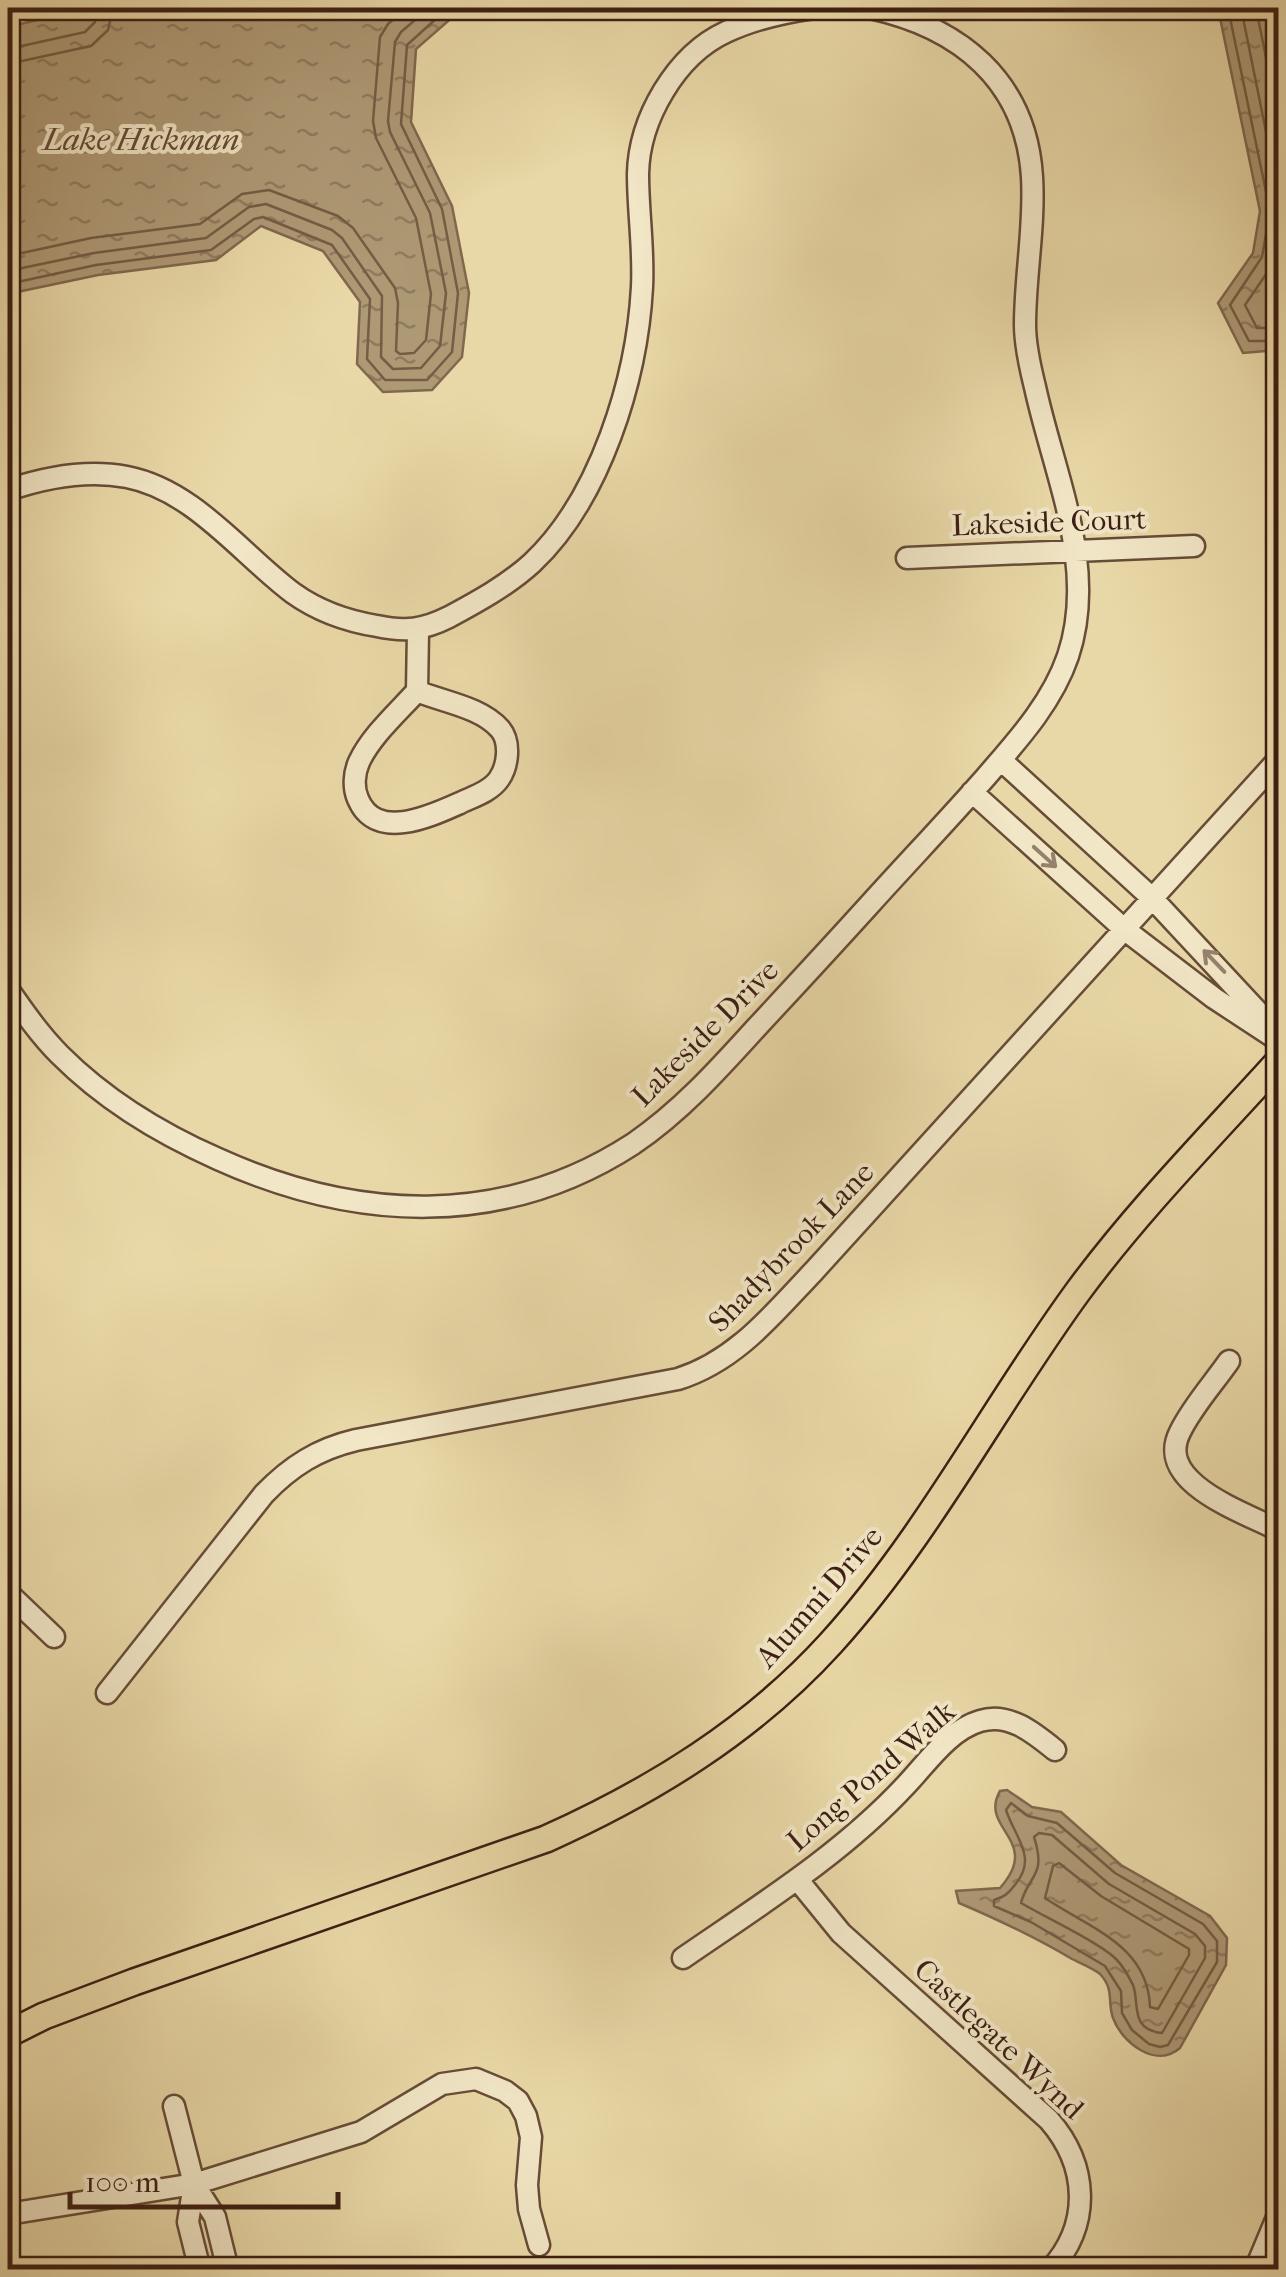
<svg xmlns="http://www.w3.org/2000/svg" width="1286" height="2277" font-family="'IM FELL French Canon',serif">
	<defs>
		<pattern id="water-ripples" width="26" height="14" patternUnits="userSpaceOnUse" patternTransform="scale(2.5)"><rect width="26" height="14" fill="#ae9975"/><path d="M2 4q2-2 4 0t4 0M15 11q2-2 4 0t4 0" fill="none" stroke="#8f7c5f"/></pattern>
	</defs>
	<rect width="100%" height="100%" fill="#e9d8a7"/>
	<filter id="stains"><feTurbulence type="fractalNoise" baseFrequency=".002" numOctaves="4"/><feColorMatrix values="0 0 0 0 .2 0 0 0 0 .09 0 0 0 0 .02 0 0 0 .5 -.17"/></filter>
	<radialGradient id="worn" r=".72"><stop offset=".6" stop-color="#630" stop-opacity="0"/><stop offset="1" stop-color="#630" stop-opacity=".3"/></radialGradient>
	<path fill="url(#water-ripples)" stroke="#80684e" stroke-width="2.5" d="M87 8H463L416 49 411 122 452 206 469 293 462 357 432 390 383 392 357 364 360 302 323 251 261 226 216 260 98 275 8 294V27Z
		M1218 8H1278V350L1243 353 1218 303 1253 253 1260 211Z
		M1007 1790 1032 1807 1061 1812 1121 1865 1210 1916 1227 1938 1226 1965 1180 2048C1156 2069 1122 2043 1113 2018 1107 2002 1115 1990 1100 1974 1093 1968 1080 1963 1072 1959 1035 1937 999 1920 959 1903L956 1891 1000 1888C1043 1840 978 1829 1000 1791Z"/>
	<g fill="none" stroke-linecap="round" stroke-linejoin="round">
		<path stroke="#755c44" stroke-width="2.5" d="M1228 8 1270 211 1262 257 1230 305 1249 341H1278
			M1241 8 1278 191
			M1256 8 1278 117
			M8 49 85 32 95 22 98 8
			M8 64 91 46 108 30 113 8
			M1278 236 1273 264 1245 305 1257 328H1278
			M8 256 91 238 200 224 242 194 269 190 338 216 353 228 395 288 398 303 396 351 400 354 414 353 426 340 431 294 416 218 376 138 373 121 380 37 388 24 406 8
			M8 271 94 253 206 238 249 207 266 204 332 230 342 238 382 296 381 357 393 369 421 368 440 346 446 293 430 213 390 132 388 121 395 42 401 32 429 8
			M8 284 96 265 211 250 254 219 263 217 332 245 370 299 367 359 385 380H427L452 352 458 293 442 209 401 124 407 45 448 8
			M1011 1803 1028 1816 1057 1823 1115 1873 1203 1924 1217 1941V1962L1168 2045 1160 2047 1149 2044 1132 2030 1122 2013 1121 1991 1105 1966 1031 1922 994 1906V1900C1004 1897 1008 1894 1014 1886 1039 1858 1015 1838 1006 1810Z
			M1039 1833 1052 1835 1109 1884 1195 1934 1205 1946V1958L1162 2033C1129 2030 1140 2003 1133 1985 1129 1977 1122 1965 1116 1959 1100 1943 1043 1916 1021 1903 1028 1875 1047 1877 1034 1837Z
			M1059 1863 1101 1896 1189 1949V1955L1158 2009 1150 2007C1148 1945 1089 1928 1045 1898L1053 1866Z"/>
		<g stroke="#674c38" stroke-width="25">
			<path id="minor" d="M8 490C46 477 86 469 127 477 194 490 241 554 293 593 318 611 346 621 377 626 405 632 423 630 449 617 477 602 508 585 532 563 600 499 637 380 642 287 644 249 638 212 638 174 639 119 676 55 726 32 753 19 785 12 814 8
				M907 558 1194 546
				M417 691C443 702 481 707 500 729 511 742 508 766 499 779 490 792 472 797 460 803 431 816 376 842 358 799 353 788 354 773 359 762 371 736 398 712 417 691Z
				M417 691 418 631
				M1001 760 1152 898 1274 1029
				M972 792 1124 929 1214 998 1278 1040
				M8 989C24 1012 40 1035 60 1055 106 1101 159 1133 218 1159 355 1221 502 1229 633 1144 680 1112 718 1070 756 1028 795 986 833 945 871 903 909 861 948 820 985 778 1017 741 1052 703 1068 656 1098 567 1054 475 1035 387 1030 367 1025 346 1025 325 1025 276 1035 226 1032 177 1026 80 959 27 870 8
				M1229 1361C1213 1384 1192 1407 1180 1432 1154 1483 1244 1512 1278 1530
				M8 1593 54 1637
				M107 1693 264 1494C291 1466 318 1449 356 1440L678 1379C736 1361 773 1314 814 1271L1278 760
				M797 1879 841 1933 1049 2120C1088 2165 1092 2224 1050 2270
				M683 1958C760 1905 842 1854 906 1785 927 1763 949 1730 980 1721 1009 1712 1034 1733 1055 1750
				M174 2106 194 2184 215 2217 228 2270
				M194 2184 188 2222 200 2270
				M8 2214 194 2184 361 2132 442 2084 476 2079 505 2091 518 2101 526 2116 531 2137 527 2185 529 2209 539 2245
				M1255 2270 1278 2215"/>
		</g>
		<g stroke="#3c1e13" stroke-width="30">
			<path id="major" d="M8 2034 44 2016 134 1982 546 1839C653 1791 752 1730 831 1643 928 1536 994 1406 1079 1290 1139 1209 1211 1136 1278 1062"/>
		</g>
		<use href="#minor" stroke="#f1e6c6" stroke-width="20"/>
		<use href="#major" stroke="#e9d8a7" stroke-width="25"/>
	</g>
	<defs><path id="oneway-shaft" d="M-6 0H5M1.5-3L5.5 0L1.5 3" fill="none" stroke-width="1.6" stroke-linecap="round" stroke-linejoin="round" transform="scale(2.5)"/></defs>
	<g stroke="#96826c">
		<use href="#oneway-shaft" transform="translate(1045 857) rotate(42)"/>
		<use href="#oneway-shaft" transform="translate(1214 961) rotate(-134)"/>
	</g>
	<g text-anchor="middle" stroke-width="8" stroke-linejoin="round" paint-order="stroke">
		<g font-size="30" fill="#3c1e13" stroke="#f1e6c6">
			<text transform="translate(1049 522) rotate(-2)" y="10">Lakeside Court</text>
			<text transform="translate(705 1033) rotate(-45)" y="10">Lakeside Drive</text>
			<text transform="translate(791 1247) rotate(-46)" y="10">Shadybrook Lane</text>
			<text transform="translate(819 1597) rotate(-49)" y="10">Alumni Drive</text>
			<text transform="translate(871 1776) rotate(-41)" y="10">Long Pond Walk</text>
			<text transform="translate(999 2039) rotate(43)" y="10">Castlegate Wynd</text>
		</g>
		<g font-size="32" font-style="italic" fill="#644935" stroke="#f1e6c6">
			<text x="141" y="150">Lake Hickman</text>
		</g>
	</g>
	<rect width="1286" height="2277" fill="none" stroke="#e9d8a7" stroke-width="40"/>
	<rect x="10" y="10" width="1266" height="2257" fill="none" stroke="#3c1e13" stroke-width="5"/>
	<rect x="20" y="20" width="1246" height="2237" fill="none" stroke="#3c1e13" stroke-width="2.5"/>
	<path d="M70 2192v15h268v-15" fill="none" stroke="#3c1e13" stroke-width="5"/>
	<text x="85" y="2192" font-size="30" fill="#3c1e13" stroke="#f1e6c6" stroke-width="8" paint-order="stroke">100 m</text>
	<rect width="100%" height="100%" filter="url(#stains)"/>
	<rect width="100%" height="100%" fill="url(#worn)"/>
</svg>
